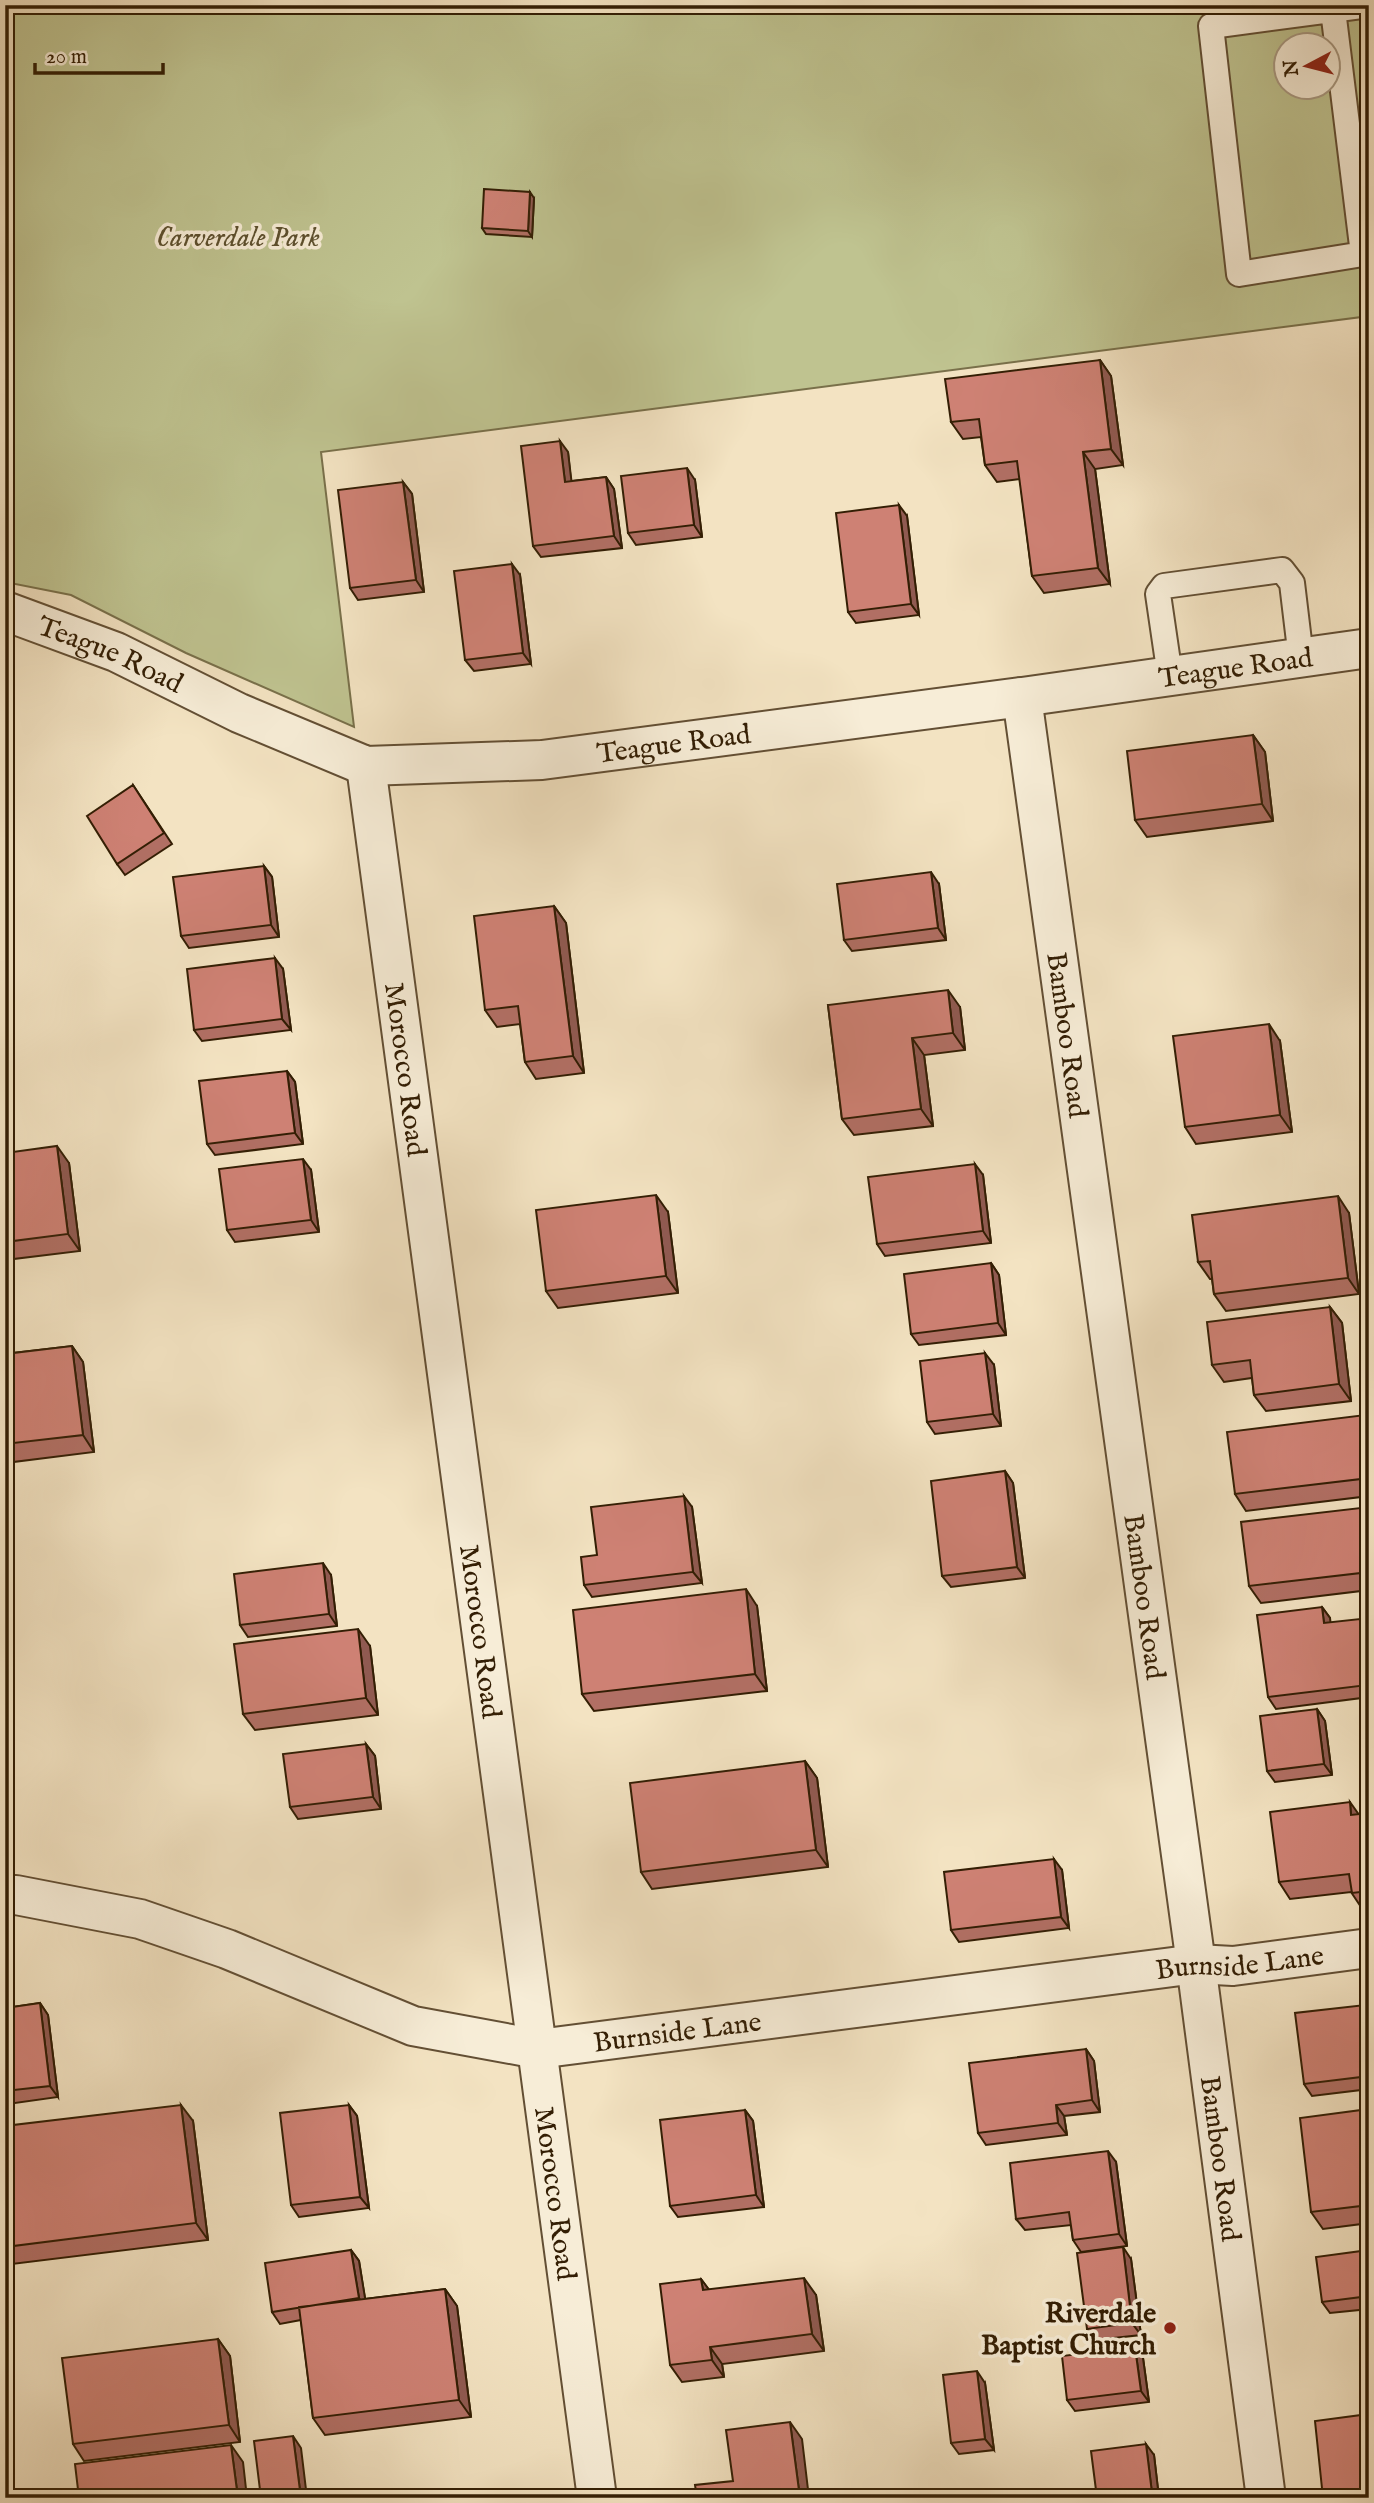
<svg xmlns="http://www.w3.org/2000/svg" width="1374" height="2503" font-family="'IM FELL English',serif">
	<rect width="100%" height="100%" fill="#f3e3c2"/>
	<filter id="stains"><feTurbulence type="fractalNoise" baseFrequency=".00286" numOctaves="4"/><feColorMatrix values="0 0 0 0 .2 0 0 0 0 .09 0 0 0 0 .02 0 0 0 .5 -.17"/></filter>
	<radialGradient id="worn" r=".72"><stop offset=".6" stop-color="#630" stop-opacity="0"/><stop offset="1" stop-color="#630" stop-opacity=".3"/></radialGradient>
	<path fill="#bfc390" stroke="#79704a" stroke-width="2" fill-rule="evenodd" d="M5 5H1369V316L321 452 354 727 186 653 71 595 5 582ZM1286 46H1328V88H1286Z"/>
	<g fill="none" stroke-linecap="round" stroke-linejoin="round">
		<g stroke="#634f34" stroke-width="28">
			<path id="service" d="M1333 10 1363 254 1239 274 1211 26 1369 5
				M1170 676 1158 594 1164 586 1282 570 1292 583 1301 658"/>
		</g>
		<g stroke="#634f34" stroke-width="42">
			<g id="minor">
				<path id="s1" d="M5 611 116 652 239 713 366 766 542 760 1022 697 1369 648"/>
				<path id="s2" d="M1022 697 1196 1964 1266 2498"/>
				<path id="s3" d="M366 766 597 2498"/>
				<path id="s4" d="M5 1896 16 1895 140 1919 227 1949 413 2026 538 2049 1196 1964 1233 1966 1369 1948"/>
			</g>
		</g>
		<use href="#service" stroke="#f7edd7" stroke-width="24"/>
		<use href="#minor" stroke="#f7edd7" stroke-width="38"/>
	</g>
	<path fill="#b16f64" stroke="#331e04" stroke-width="2" d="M534 198 532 237 486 234 482 228Z
		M1100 360 1111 376 1123 465 1095 469 1110 584 1044 593 1032 576 1020 479 997 482 985 465 981 437 963 439 951 422Z
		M568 452 571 481 606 477 614 489 622 548 541 557 533 546Z
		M695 480 702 537 636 545 628 533Z
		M403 482 412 494 424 592 358 600 350 588Z
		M907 516 919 615 856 623 848 612Z
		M520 575 531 664 474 671 465 660Z
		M1253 735 1265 752 1273 821 1147 837 1135 820Z
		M133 785 172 844 125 875 117 864Z
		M264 866 272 877 279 937 189 948 181 936Z
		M939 884 946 940 852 951 844 940Z
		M554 906 566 923 584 1073 536 1079 525 1062 520 1024 497 1027 485 1010Z
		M283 969 291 1030 202 1041 194 1030Z
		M5 1002 7 1005 12 1076H5Z
		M828 1005 960 1007 965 1050 924 1055 933 1126 854 1135 842 1119Z
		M1280 1041 1292 1132 1196 1144 1185 1127Z
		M287 1071 295 1082 303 1144 215 1155 207 1144Z
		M5 1153 69 1163 80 1251 5 1260Z
		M311 1170 319 1232 235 1242 227 1230Z
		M983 1175 991 1243 885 1256 877 1244Z
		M668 1212 678 1293 558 1308 546 1291Z
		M1349 1213 1359 1294 1226 1311 1214 1294 1212 1279H1210L1198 1262Z
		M991 1263 999 1275 1006 1335 919 1345 911 1334Z
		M1330 1307 1342 1323 1351 1401 1266 1411 1254 1395 1252 1378 1224 1382 1212 1365Z
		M72 1346 83 1362 94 1452 5 1463V1354Z
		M994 1365 1001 1426 935 1434 927 1422Z
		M1369 1421V1496L1246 1511 1235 1494Z
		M1005 1471 1013 1483 1025 1578 951 1587 942 1576Z
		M692 1507 702 1583 592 1597 584 1585 597 1555Z
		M1369 1507V1590L1261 1603 1249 1586Z
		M331 1575 337 1626 248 1637 240 1625Z
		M757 1606 767 1691 594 1711 582 1694Z
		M1322 1607 1330 1618V1623L1368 1631 1369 1697 1276 1709 1268 1697Z
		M370 1646 378 1715 255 1730 243 1714Z
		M1317 1709 1325 1721 1332 1775 1275 1782 1267 1771Z
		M366 1744 375 1756 381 1809 298 1819 290 1807Z
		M805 1761 817 1778 828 1867 652 1889 641 1872Z
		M1369 1813V1910H1363L1351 1892 1290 1899 1279 1882 1358 1814Z
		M1062 1870 1069 1928 959 1942 951 1930Z
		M40 2003 48 2015 58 2097 8 2104 5 2100V2008Z
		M1369 2009V2089L1312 2096 1304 2084Z
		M1086 2049 1094 2061 1100 2112 1064 2116 1067 2135 986 2145 978 2133Z
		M349 2105 357 2116 369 2208 299 2217 291 2205Z
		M1369 2109V2223L1323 2229 1311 2212Z
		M745 2110 753 2121 764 2207 678 2217 670 2206Z
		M193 2121 208 2240 12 2264 5 2254V2247Z
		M1116 2162 1127 2246 1081 2252 1073 2240 1071 2225 1025 2230 1016 2219Z
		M351 2250 359 2261 365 2299 445 2289 457 2306 471 2417 325 2435 313 2418 301 2320 280 2324 272 2312Z
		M1369 2250V2309L1330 2313 1322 2302Z
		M1131 2259 1141 2335 1095 2340 1087 2329Z
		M701 2279 709 2290 816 2295 824 2351 722 2364 724 2377 682 2382 670 2365Z
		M218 2339 230 2356 240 2442 84 2461 73 2444Z
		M1135 2347 1143 2358 1149 2402 1075 2411 1067 2400Z
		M985 2383 994 2450 959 2454 951 2443Z
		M1369 2414V2498H1323Z
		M1154 2455 1159 2498H1097Z"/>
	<path fill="#905a51" stroke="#331e04" stroke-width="2" d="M530 192 534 198 532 237 528 231Z
		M1100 360 1111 376 1123 465 1111 449Z
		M560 441 568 452 573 494 565 482Z
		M1083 452 1095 469 1110 584 1098 568Z
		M687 468 695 480 702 537 694 525Z
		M606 477 614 489 622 548 614 536Z
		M403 482 412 494 424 592 416 580Z
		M899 505 907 516 919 615 911 604Z
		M512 564 520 575 531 664 523 653Z
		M1253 735 1265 752 1273 821 1262 804Z
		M264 866 272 877 279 937 271 925Z
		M931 872 939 884 946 940 938 928Z
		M554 906 566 923 584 1073 573 1056Z
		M275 958 283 969 291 1030 282 1019Z
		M948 990 960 1007 965 1050 953 1033Z
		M5 1002 7 1005 12 1076 5 1065Z
		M1269 1024 1280 1041 1292 1132 1280 1115Z
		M912 1038 924 1055 933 1126 921 1109Z
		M287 1071 295 1082 303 1144 295 1133Z
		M57 1146 69 1163 80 1251 68 1234Z
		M303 1159 311 1170 319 1232 311 1220Z
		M975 1164 983 1175 991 1243 983 1231Z
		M656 1195 668 1212 678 1293 666 1276Z
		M1338 1196 1349 1213 1359 1294 1348 1278Z
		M991 1263 999 1275 1006 1335 998 1323Z
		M1330 1307 1342 1323 1351 1401 1339 1384Z
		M72 1346 83 1362 94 1452 83 1435Z
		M985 1353 994 1365 1001 1426 993 1414Z
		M1365 1415 1369 1421V1449Z
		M1005 1471 1013 1483 1025 1578 1017 1567Z
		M684 1496 692 1507 702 1583 693 1572Z
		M323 1563 331 1575 337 1626 329 1614Z
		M746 1589 757 1606 767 1691 755 1674Z
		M1322 1607 1330 1618 1332 1635 1324 1623Z
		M1360 1619 1368 1631 1369 1686 1368 1685Z
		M358 1629 370 1646 378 1715 366 1698Z
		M1317 1709 1325 1721 1332 1775 1324 1764Z
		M366 1744 375 1756 381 1809 373 1797Z
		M805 1761 817 1778 828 1867 816 1850Z
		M1350 1802 1362 1819 1351 1815Z
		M1054 1859 1062 1870 1069 1928 1061 1917Z
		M40 2003 48 2015 58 2097 50 2086Z
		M1365 2005 1369 2009V2031Z
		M1086 2049 1094 2061 1100 2112 1092 2100Z
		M181 2105 193 2121 208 2240 196 2223Z
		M349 2105 357 2116 369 2208 360 2197Z
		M1056 2105 1064 2116 1067 2135 1058 2123Z
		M745 2110 753 2121 764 2207 756 2195Z
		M1108 2151 1116 2162 1127 2246 1119 2234Z
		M1123 2247 1131 2259 1141 2335 1132 2323Z
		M351 2250 359 2261 367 2310 359 2298Z
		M804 2278 816 2295 824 2351 812 2334Z
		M701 2279 713 2295 703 2290Z
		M445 2289 457 2306 471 2417 459 2400Z
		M218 2339 230 2356 240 2442 229 2425Z
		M710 2347 722 2364 724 2377 712 2360Z
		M1135 2347 1143 2358 1149 2402 1141 2391Z
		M977 2371 985 2383 994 2450 985 2439Z
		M790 2422 802 2439 809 2498H800Z
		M293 2436 301 2448 307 2498H301Z
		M1146 2444 1154 2455 1159 2498H1155L1152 2493Z
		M231 2445 243 2462 247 2498H238Z"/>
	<path fill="#ce8174" stroke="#331e04" stroke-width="2" d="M484 189 530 192 528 231 482 228Z
		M1100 360 1111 449 1083 452 1098 568 1032 576 1017 461 985 465 979 419 951 422 945 379Z
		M560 441 565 482 606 477 614 536 533 546 521 446Z
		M687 468 694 525 628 533 621 476Z
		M403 482 416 580 350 588 338 490Z
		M899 505 911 604 848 612 836 513Z
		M512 564 523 653 465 660 454 571Z
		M1253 735 1262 804 1135 820 1127 751Z
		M133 785 164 833 117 864 87 816Z
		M264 866 271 925 181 936 173 877Z
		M931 872 938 928 844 940 837 884Z
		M554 906 573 1056 525 1062 518 1006 485 1010 474 916Z
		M275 958 282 1019 194 1030 187 969Z
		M948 990 953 1033 912 1038 921 1109 842 1119 828 1005Z
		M1269 1024 1280 1115 1185 1127 1173 1036Z
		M287 1071 295 1133 207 1144 199 1081Z
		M57 1146 68 1234 5 1242V1153Z
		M303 1159 311 1220 227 1230 219 1169Z
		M975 1164 983 1231 877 1244 868 1177Z
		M656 1195 666 1276 546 1291 536 1210Z
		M1338 1196 1348 1278 1214 1294 1210 1261 1198 1262 1192 1215Z
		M991 1263 998 1323 911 1334 904 1274Z
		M1330 1307 1339 1384 1254 1395 1250 1360 1212 1365 1207 1322Z
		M72 1346 83 1435 5 1444V1354Z
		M985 1353 993 1414 927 1422 920 1361Z
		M1365 1415 1369 1449V1478L1235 1494 1227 1432Z
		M1005 1471 1017 1567 942 1576 931 1481Z
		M684 1496 693 1572 584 1585 581 1557 597 1555 591 1507Z
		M1369 1507V1572L1249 1586 1241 1522Z
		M323 1563 329 1614 240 1625 234 1574Z
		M746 1589 755 1674 582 1694 573 1610Z
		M1322 1607 1324 1623 1360 1619 1368 1685 1268 1697 1257 1615Z
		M358 1629 366 1698 243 1714 234 1644Z
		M1317 1709 1324 1764 1267 1771 1260 1716Z
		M366 1744 373 1797 290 1807 283 1754Z
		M805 1761 816 1850 641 1872 630 1783Z
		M1350 1802 1351 1815 1369 1813V1891L1352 1893 1349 1874 1279 1882 1270 1812Z
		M1054 1859 1061 1917 951 1930 944 1872Z
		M40 2003 50 2086 5 2091V2008Z
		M1365 2005 1369 2031V2076L1304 2084 1295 2013Z
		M1086 2049 1092 2100 1056 2105 1058 2123 978 2133 969 2063Z
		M181 2105 196 2223 5 2247V2126Z
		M349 2105 360 2197 291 2205 280 2113Z
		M1369 2109V2205L1311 2212 1300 2118Z
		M745 2110 756 2195 670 2206 660 2120Z
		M1108 2151 1119 2234 1073 2240 1069 2212 1016 2219 1010 2163Z
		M1123 2247 1132 2323 1087 2329 1077 2253Z
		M351 2250 359 2298 272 2312 265 2263Z
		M1369 2250V2296L1322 2302 1316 2257Z
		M804 2278 812 2334 710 2347 712 2360 670 2365 660 2284 701 2279 703 2290Z
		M445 2289 459 2400 313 2418 299 2307Z
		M218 2339 229 2425 73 2444 62 2358Z
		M1135 2347 1141 2391 1067 2400 1062 2356Z
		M977 2371 985 2439 951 2443 943 2375Z
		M1369 2414V2494L1323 2498 1315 2421Z
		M790 2422 800 2498H697L695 2485 733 2481 726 2430Z
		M293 2436 301 2498H261L254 2441Z
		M1146 2444 1152 2493 1114 2498H1097L1091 2451Z
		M231 2445 238 2498H79L75 2464Z"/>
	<circle fill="#8f2418" stroke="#f7edd7" stroke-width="2.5" cx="1170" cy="2328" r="7"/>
	<g text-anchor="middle" stroke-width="7" stroke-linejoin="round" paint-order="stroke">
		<g font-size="28" font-style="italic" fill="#5d502e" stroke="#f7edd7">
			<text x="238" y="246">Carverdale Park</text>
		</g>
		<g font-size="28" fill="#331e04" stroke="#f7edd7">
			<text dy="10" stroke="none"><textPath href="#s1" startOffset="114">Teague Road</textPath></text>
			<text dy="10" stroke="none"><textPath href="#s1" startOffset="1269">Teague Road</textPath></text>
			<text dy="10" stroke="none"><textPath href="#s1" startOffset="702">Teague Road</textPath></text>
			<text dy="10" stroke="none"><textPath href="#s2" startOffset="341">Bamboo Road</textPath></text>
			<text dy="10" stroke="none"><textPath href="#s3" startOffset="306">Morocco Road</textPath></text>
			<text dy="10" stroke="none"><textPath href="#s2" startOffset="908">Bamboo Road</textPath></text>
			<text dy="10" stroke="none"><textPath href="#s3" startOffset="873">Morocco Road</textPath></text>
			<text dy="10" stroke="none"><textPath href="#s4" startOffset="1265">Burnside Lane</textPath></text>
			<text dy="10" stroke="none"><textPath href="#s4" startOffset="698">Burnside Lane</textPath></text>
			<text dy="10" stroke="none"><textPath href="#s2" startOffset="1475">Bamboo Road</textPath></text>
			<text dy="10" stroke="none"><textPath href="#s3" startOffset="1440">Morocco Road</textPath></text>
		</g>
		<g font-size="28" font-weight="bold" fill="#331e04" stroke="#f7edd7" text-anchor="end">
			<text x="1156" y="2322">Riverdale<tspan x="1156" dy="32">Baptist Church</tspan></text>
		</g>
	</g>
	<rect width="1374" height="2503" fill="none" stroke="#f3e3c2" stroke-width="28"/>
	<rect x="7" y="7" width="1360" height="2489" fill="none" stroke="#331e04" stroke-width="3.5"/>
	<rect x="14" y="14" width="1346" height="2475" fill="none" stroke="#331e04" stroke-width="2"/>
	<g transform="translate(1307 66) rotate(263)"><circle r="33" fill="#f7edd7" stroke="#a99a83" stroke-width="2"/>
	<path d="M0-5L12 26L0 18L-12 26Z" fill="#8f2418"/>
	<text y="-10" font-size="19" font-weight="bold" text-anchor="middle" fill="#331e04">N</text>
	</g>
	<path d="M35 63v10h128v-10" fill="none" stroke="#331e04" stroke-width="3.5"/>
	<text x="46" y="63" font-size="21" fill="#331e04" stroke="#f7edd7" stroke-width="5" paint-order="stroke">20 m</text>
	<rect width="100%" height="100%" filter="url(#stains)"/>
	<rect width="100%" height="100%" fill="url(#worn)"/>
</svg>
